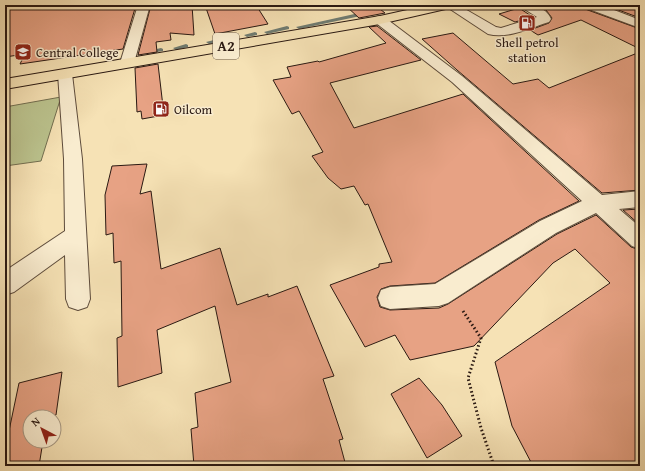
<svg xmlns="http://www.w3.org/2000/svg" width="645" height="471" font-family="'Gentium Book Plus',serif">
	<rect width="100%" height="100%" fill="#f6e2b5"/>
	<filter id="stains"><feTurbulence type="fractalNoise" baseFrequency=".005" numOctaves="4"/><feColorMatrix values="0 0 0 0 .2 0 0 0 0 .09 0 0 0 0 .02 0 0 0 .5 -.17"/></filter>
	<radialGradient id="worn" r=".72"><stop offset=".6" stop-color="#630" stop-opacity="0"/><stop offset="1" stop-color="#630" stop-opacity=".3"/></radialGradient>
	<path fill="#bbc38e" stroke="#726e50" d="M61 97 41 161 5 166V107Z"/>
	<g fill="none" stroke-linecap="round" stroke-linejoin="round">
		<path fill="#6f7b71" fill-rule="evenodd" d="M368 11 371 13 370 14 299 29 296 27Z
			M287 26 289 27V29L267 34 264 32Z
			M255 32 257 33V35L247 37 244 35Z
			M222 38 225 40 224 41 209 44 206 42Z
			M186 44 188 45V47L176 50 173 48Z
			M161 48 163 49V51L151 53 148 51Z"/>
	</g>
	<path fill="#e7a284" stroke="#2a1912" d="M21 5H136L123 49 20 64 25 54 5 57V6Z
		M151 5H192L194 35 170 33 171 40 156 42 157 52 138 55Z
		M205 5H256L268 24 215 34Z
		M347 5H375L385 13 359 18 346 6Z
		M535 5H583L585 9 640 29V49L581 20 538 35 530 30 549 23 552 18 546 10Z
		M605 5H640V18Z
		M519 8 533 17 515 22 499 14Z
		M377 26 421 60 330 83 354 128 463 94 579 201 539 220 435 283 390 286 381 289 377 297 380 307 390 310 439 308 448 304 557 234 596 215 631 247 640 250V466H533L512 426 495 362 610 283 575 249 553 263 474 346 410 360 395 335 365 347 330 285 379 267V264L392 262 368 204 365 205 354 186 341 189 328 178 312 156 323 152 299 111 292 114 273 80 291 77 287 67 318 61 319 62 386 43 369 27Z
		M453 33 513 84 538 79 549 88 640 52V190L602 193 457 70 422 39Z
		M158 64 164 115 142 119 141 111 137 112 135 68Z
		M147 164 140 194 151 191 161 269 220 248 237 305 268 294V297L297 286 334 376 323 379 343 439 339 440 346 466H194L191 429 198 427 195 393 231 382 215 306 157 330 162 373 118 387 117 338 122 336 121 261 114 263 113 233 106 235 105 195 112 166Z
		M640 209V225L623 210Z
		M62 372 56 415 50 417H30V441H43L39 466H5V450L19 383Z
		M419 378 442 405 462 436 427 458 391 394Z"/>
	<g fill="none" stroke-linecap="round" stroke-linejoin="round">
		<g stroke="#5d4b3b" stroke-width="2">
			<path id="minor" d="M138 5H150L134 63 132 66 127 67 122 66 120 63Z
				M444 5H458L496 27 501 28 537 17 518 5C530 5 546 6 551 19L549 22C530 28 508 39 488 34Z
				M584 5H601L640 20V28L586 8Z
				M380 16 384 17 462 76 602 195 640 191V207L619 209 640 227V249L632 246 596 213 556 233 448 303 439 306 390 309 381 306 378 298 381 290 390 287 435 284 540 221 582 201 452 82 376 23 374 20 376 17Z
				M65 70 70 71 72 74 82 159 90 299 87 307 78 310 69 307 66 299 65 255 14 292 5 295V271L65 231 64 159 58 74 60 71Z"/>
		</g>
		<g stroke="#2a1912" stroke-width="2">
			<path id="major" d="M430 5H452L450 8 380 24 5 89V79L380 16Z"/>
		</g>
		<path stroke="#2a1912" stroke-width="3" stroke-dasharray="1.5 2.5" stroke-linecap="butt" d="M463 311 481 338 468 378 481 428 494 466"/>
		<use href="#minor" fill="#f9eccf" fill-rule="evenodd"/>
		<use href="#major" fill="#f6e2b5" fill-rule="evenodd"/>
	</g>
	<defs>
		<g id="fuel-square" transform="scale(0.9)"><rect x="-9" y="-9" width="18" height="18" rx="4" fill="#8f2418" stroke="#f9eccf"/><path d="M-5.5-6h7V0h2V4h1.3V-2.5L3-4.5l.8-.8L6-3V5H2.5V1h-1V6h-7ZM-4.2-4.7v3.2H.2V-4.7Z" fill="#fff"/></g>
		<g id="school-square" transform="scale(0.9)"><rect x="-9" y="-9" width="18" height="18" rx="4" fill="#8f2418" stroke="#f9eccf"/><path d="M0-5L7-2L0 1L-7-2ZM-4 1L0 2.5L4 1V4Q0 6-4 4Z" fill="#fff"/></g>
	</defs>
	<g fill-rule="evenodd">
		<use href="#fuel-square" x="527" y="23"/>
		<use href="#school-square" x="23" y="52"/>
		<use href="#fuel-square" x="161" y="109"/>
	</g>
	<g text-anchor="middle" stroke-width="3" stroke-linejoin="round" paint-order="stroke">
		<g font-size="13" fill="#2a1912" stroke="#f9eccf" text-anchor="start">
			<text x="527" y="47" text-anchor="middle">Shell petrol<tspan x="527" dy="15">station</tspan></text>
			<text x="36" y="57">Central College</text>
			<text x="174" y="114">Oilcom</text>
		</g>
		<rect fill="#f9eccf" stroke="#68584b" stroke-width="1" x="213" y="33" width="26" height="26" rx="3"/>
		<g font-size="15" font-weight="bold" fill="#2a1912">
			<text x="226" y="51">A2</text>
		</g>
	</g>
	<rect width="645" height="471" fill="none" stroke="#f6e2b5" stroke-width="20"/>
	<rect x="6" y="6" width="633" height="459" fill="none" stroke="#2a1912" stroke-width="2"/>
	<rect x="10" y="10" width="625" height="451" fill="none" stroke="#2a1912"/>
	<g transform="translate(42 429) rotate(319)"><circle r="19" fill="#f9eccf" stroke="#a69883"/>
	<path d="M0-3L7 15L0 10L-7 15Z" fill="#8f2418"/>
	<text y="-6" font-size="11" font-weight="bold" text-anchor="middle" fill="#2a1912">N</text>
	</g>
	<rect width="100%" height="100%" filter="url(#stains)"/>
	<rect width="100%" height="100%" fill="url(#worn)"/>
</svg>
